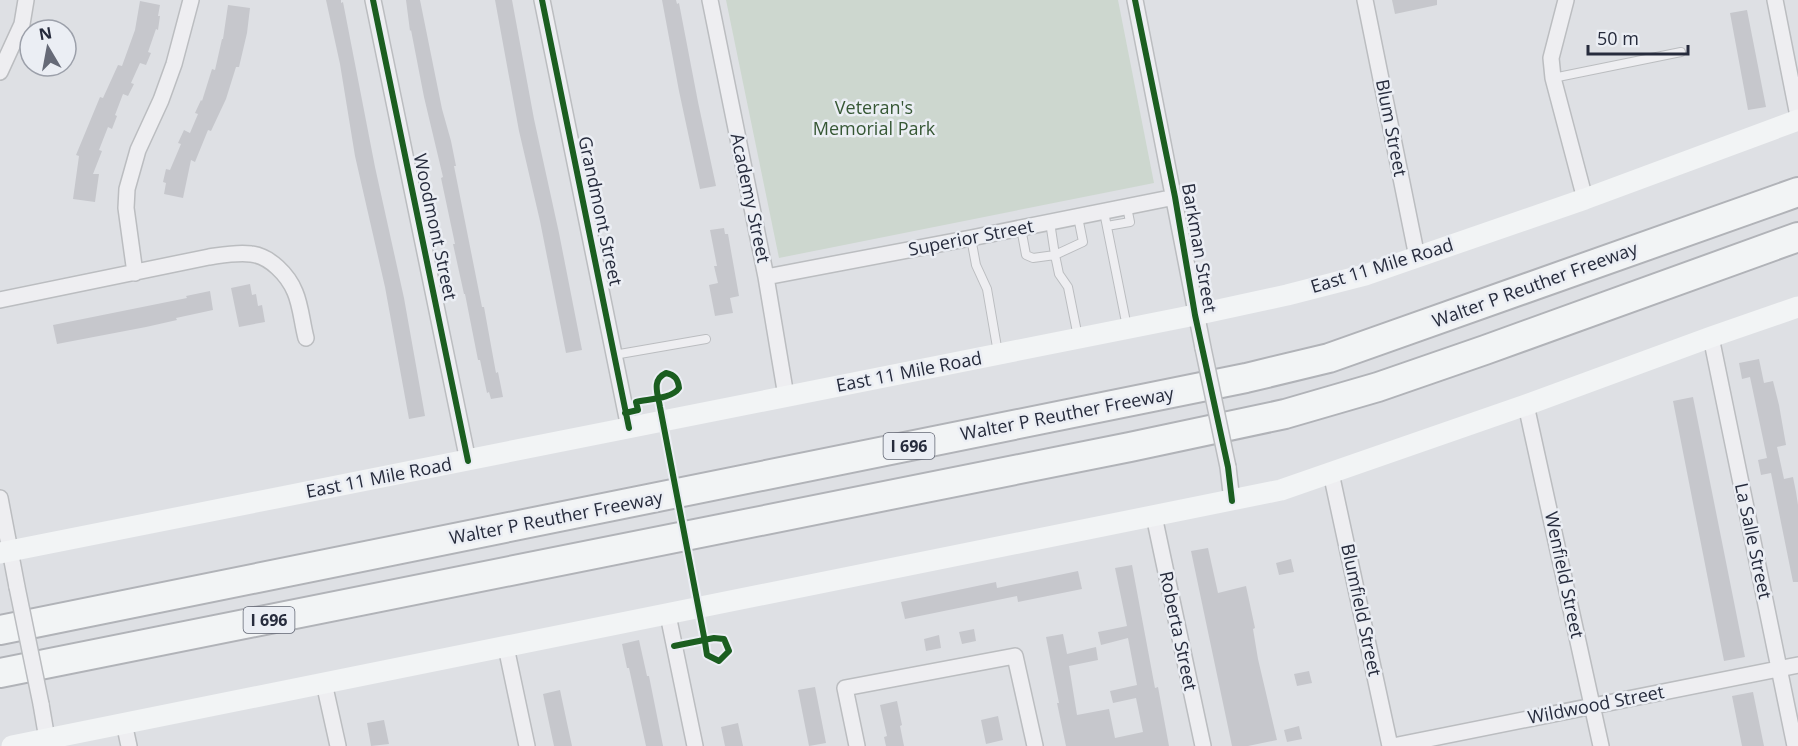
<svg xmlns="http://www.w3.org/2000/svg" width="1798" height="746" font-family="'Open Sans',sans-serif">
	<rect width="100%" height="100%" fill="#dee0e4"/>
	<path fill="#cdd7cf" d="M726 0H1118L1154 183 779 258Z"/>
	<path fill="#c6c7cc" d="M326 0H341V3L343 2 375 167 404 298 425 416 409 419 385 287 355 156 340 64Z
		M406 0H420L442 109 451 141 456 166H454L482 307H484L496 373 498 372 503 397 491 399 489 392 487 393 480 360H478L465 294H464L453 244H455L441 178 443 177 424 97 411 30 410 31Z
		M495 0H512L534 119 559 233 582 350 566 353 540 221 519 131Z
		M662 0H676L677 4 679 3 698 102 716 186 700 189 679 91Z
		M1392 0H1437V5L1395 14Z
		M140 1 160 5 158 16H160L158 30 156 29 148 52 151 53 146 65 140 63 131 83 134 84 128 96 123 94 115 115 117 116 112 129 108 127 99 150 102 151 93 174H99L95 202 73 199 79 156 76 155 100 97 103 98 118 65 122 66 135 30Z
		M228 5 250 8 247 33 239 67H236L226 99 211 131 208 130 195 162 191 160 183 198 164 194 166 183 163 182 166 169 170 170 181 144 178 143 184 130 190 133 198 114 195 113 201 100 202 101 212 69 215 70 222 39H223Z
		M1747 10 1766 107 1748 110 1730 13Z
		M724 228 725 234H728L739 296 730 298 733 313 715 316 709 285 718 283 714 266H717L710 230Z
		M250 284 252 295 256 294 258 306 262 305 265 322 239 327 231 288Z
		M210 291 213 310 176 318 177 320 146 327 57 344 53 325 187 298 186 296Z
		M1759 359 1764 383 1773 381 1779 405 1786 445 1777 447 1784 479 1793 477 1796 492 1798 505V582H1793L1771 473 1761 475 1758 460 1767 458 1750 377 1742 379 1739 363Z
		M1693 397 1745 657 1724 661 1673 401Z
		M1208 548 1218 593 1246 586 1255 628 1253 629 1258 659 1277 740 1248 746H1232L1191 551Z
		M1291 559 1294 572 1279 575 1276 563Z
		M1132 565 1155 688 1158 687 1169 746H1066L1057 703H1059L1046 637 1063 634 1067 654 1096 647 1098 660 1069 666 1077 715 1109 709 1115 738 1143 732 1136 698 1113 703 1110 691 1137 685 1128 638 1101 645 1098 632 1127 626 1115 568Z
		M1078 571 1082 589 1018 602 1017 596 905 619 901 602 996 582 997 588Z
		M974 629 976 641 962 644 959 632Z
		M939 635 941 648 926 651 924 639Z
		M639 640 647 676H649L663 746H646L629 668H627L622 644Z
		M1309 671 1312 683 1297 686 1294 674Z
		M815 687 826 743 809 746 798 690Z
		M560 690 567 723 572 746H554L548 718 543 694Z
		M1753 692 1764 746H1742L1732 696Z
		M897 701 902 725 900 726 904 746H886L884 737 887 736 880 705Z
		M998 716 1003 740 986 744 981 720Z
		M384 720 389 744 371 746 367 723Z
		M738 723 743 746H725L721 727Z
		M1299 726 1302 739 1287 742 1284 730Z"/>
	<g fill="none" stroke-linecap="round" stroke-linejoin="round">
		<g stroke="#bbbdc0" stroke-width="10">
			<path id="lane" d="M1553 78 1681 52
				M1104 212 1127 327
				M1078 217 1083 242 1055 255 1059 274 1068 287 1078 337
				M1107 226 1130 222 1127 207
				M1021 228 1026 255 1033 258 1055 255 1050 222
				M971 238 976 265 987 289 998 353
				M614 355 706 339"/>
		</g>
		<g stroke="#bbbdc0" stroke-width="18">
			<path id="street" d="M373 0 468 461
				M542 0 629 428
				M710 0 766 277 786 396
				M1135 0 1203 348
				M1365 0 1417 257
				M1566 0 1551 58 1553 78 1585 199
				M1775 0 1798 116
				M0 72 22 24 26 0
				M135 273 126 208 127 189 138 150 161 100 174 64 191 0
				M766 277 971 238 1175 197
				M0 300 209 257C223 255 237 252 251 254 270 256 288 275 295 292 301 306 302 323 306 338
				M1711 337 1795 746
				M1526 405 1601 746
				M1228 467 1232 501
				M1331 473 1390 746
				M0 498 17 587
				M1154 516 1203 746
				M668 615 695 746
				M506 647 527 746
				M324 683 338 746
				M41 704 47 739
				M124 723 129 746
				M857 746 845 688 1015 656 1035 746
				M1393 746 1798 665"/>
		</g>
		<g stroke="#b1b3b8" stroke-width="32">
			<path id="highway" d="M0 630 1246 378 1329 358 1798 192
				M0 673 1130 447 1285 414 1378 387 1485 350 1798 237"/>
		</g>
		<use href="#lane" stroke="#eeeef1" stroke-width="8"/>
		<use href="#street" stroke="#eeeef1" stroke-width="15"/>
		<path stroke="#f2f4f5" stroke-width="21" d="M0 553 1195 315 1287 295 1365 275 1585 199 1798 120
			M12 746 1281 490 1526 405 1711 337 1798 307"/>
		<use href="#highway" stroke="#f2f4f5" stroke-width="28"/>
		<g stroke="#bbbdc0" stroke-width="18" stroke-linecap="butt">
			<path id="street-bridge" d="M1203 348 1228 467
				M17 587 41 704"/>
		</g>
		<use href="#street-bridge" stroke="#eeeef1" stroke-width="15"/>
		<g stroke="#ebeef4" stroke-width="10">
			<path id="cycleway" d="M373 0 468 461
				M542 0 629 428
				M1135 0 1175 197 1195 315 1228 467 1232 501
				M625 413 638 410 636 402C649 399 672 399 679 388 678 379 675 375 666 373 651 380 658 394 660 407L705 642 707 655 719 661 729 651 724 639 714 638 674 646"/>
		</g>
		<use href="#cycleway" stroke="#1b5e20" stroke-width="6"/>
	</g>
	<g text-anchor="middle" stroke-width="5" stroke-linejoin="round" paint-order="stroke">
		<g fill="#ebeef4" stroke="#616673" stroke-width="1.5">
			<rect x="883.5" y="433" width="51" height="26" rx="4.5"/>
			<rect x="243.5" y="607" width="51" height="26" rx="4.5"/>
		</g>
		<g font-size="16" font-weight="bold" fill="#262b3c">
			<text x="909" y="452">I 696</text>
			<text x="269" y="626">I 696</text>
		</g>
		<g font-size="18" fill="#365734" stroke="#ebeef4">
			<text x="874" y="114">Veteran's<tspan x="874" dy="21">Memorial Park</tspan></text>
		</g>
		<g font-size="18" fill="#262b3c" stroke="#ebeef4">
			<text transform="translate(1391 128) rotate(79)" y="6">Blum Street</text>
			<text transform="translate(750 198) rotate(78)" y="6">Academy Street</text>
			<text transform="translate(600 211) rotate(78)" y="6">Grandmont Street</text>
			<text transform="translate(435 227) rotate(78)" y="6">Woodmont Street</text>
			<text transform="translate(971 238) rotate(-11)" y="6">Superior Street</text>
			<text transform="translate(1199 248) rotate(80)" y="6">Barkman Street</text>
			<text transform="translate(1382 266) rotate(-17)" y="6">East 11 Mile Road</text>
			<text transform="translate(1535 285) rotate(-20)" y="6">Walter P Reuther Freeway</text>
			<text transform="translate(909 372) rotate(-11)" y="6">East 11 Mile Road</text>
			<text transform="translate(1067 414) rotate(-11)" y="6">Walter P Reuther Freeway</text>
			<text transform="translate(379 478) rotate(-11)" y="6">East 11 Mile Road</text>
			<text transform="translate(556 518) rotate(-11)" y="6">Walter P Reuther Freeway</text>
			<text transform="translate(1753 541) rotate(78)" y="6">La Salle Street</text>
			<text transform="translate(1564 575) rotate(78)" y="6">Wenfield Street</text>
			<text transform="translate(1361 610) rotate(78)" y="6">Blumfield Street</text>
			<text transform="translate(1178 631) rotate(78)" y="6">Roberta Street</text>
			<text transform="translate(1596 705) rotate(-11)" y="6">Wildwood Street</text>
		</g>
	</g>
	<g transform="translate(48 48) rotate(350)"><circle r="28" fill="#ebeef4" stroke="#9ca0aa" stroke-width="1.5"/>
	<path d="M0-4.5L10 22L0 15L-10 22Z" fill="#666a77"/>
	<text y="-9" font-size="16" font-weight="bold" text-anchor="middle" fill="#262b3c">N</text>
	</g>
	<path d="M1588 45v9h100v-9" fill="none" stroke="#262b3c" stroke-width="3"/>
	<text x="1597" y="45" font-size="18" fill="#262b3c" stroke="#ebeef4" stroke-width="4.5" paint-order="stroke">50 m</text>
</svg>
